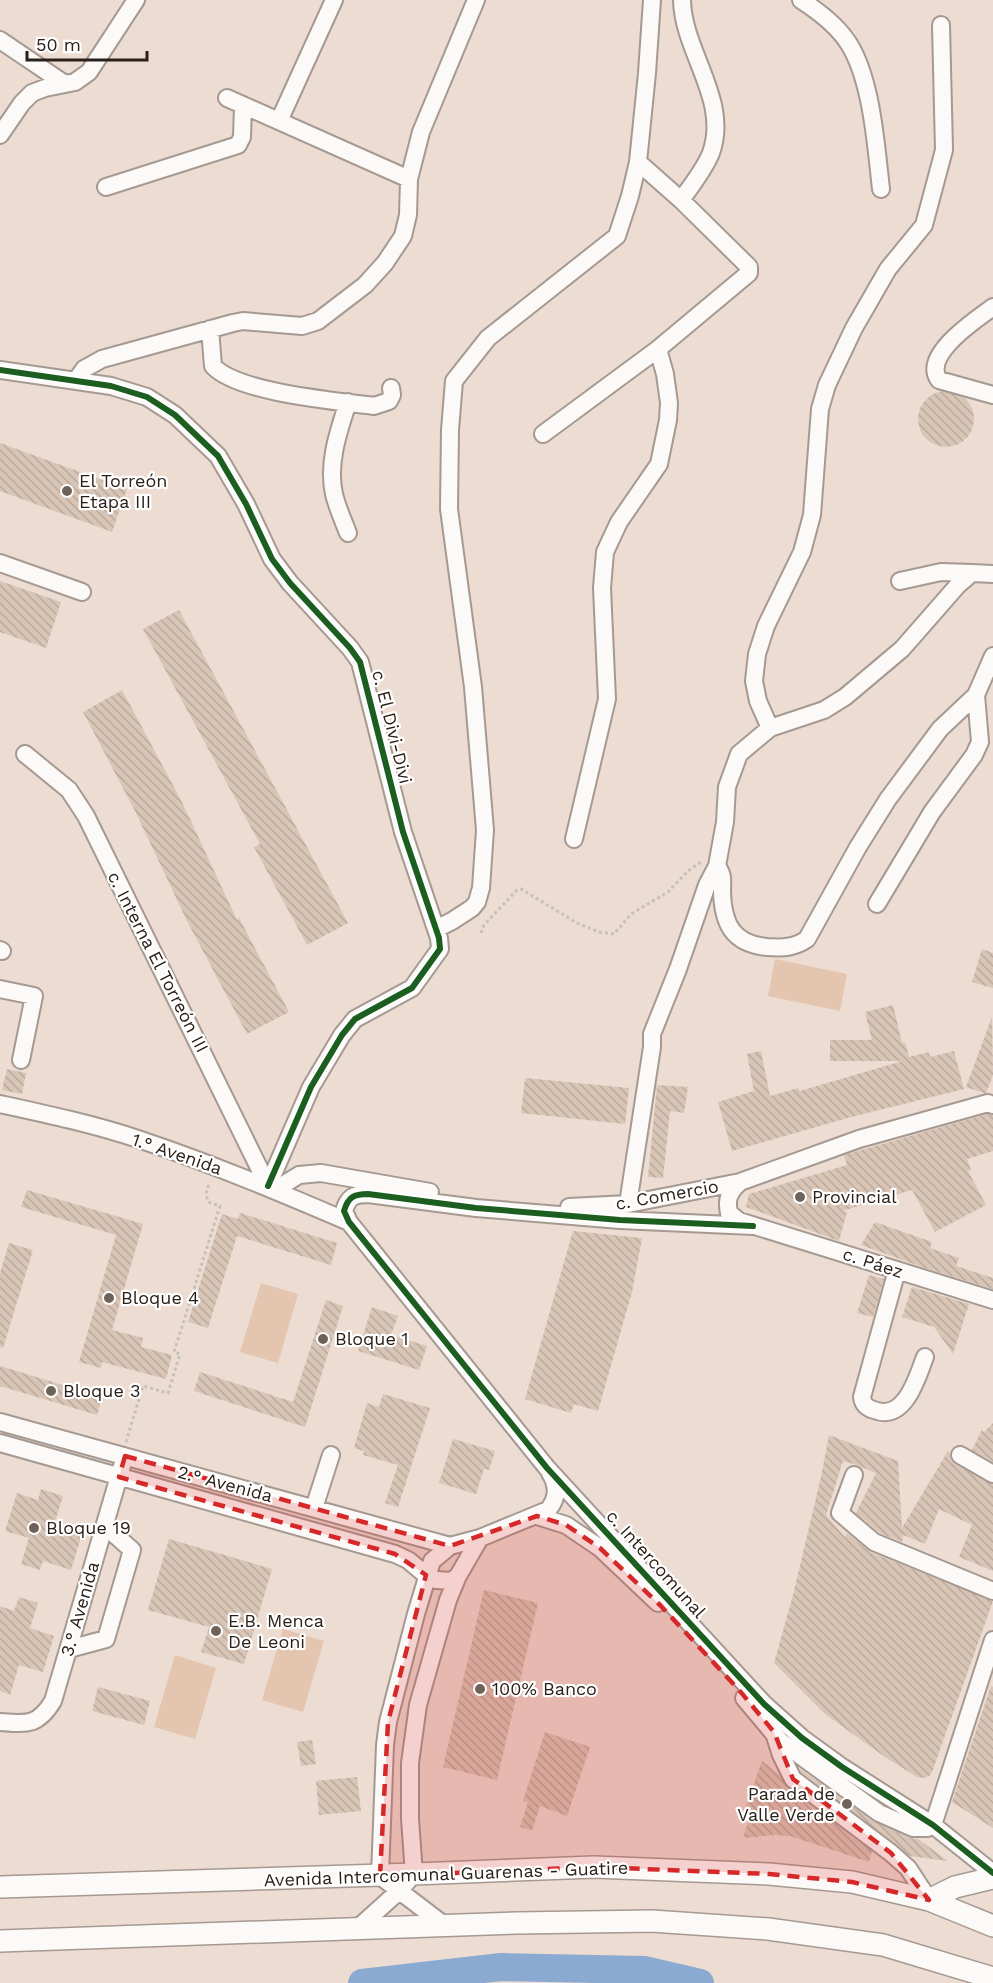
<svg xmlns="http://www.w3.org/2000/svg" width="993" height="1983" font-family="'Work Sans',sans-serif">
	<defs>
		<pattern id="building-back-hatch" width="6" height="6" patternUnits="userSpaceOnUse" patternTransform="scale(1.5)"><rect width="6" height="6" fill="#d9c5b6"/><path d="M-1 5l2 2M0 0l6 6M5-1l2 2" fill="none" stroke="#baa99c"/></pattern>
	</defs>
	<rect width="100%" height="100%" fill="#ecdcd1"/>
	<path fill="#e4c5af" d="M775 959 847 974 840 1011 768 996Z
		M261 1283 298 1294 278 1363 240 1352Z
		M283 1629 324 1641 303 1712 262 1700Z
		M175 1655 216 1668 195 1739 154 1727Z"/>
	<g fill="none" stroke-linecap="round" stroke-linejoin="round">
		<path stroke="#8baad1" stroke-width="28" d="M362 1983 501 1967 644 1970 700 1983"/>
	</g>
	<path fill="url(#building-back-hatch)" d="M918 419a28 28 0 1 1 56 0a28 28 0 1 1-56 0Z
		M0 443 127 489 112 532 0 491Z
		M0 581 61 602 46 648 0 632Z
		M179 610 348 923 307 945 254 847 260 844 143 629Z
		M122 690 182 802 237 920 239 918 289 1012 247 1034 187 921 135 811 83 712Z
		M982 949 993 953V988L972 982Z
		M893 1005 902 1043 905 1042 909 1057 929 1052 930 1057 954 1051 964 1089 851 1117 732 1151 718 1102 754 1091 747 1054 761 1051 770 1096 798 1088 800 1091 902 1061H830V1040H872L865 1012Z
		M992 1017 993 1075 986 1093H984L966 1087Z
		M7 1069 26 1073 22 1094 2 1090Z
		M525 1078 629 1088 625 1124 521 1113Z
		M657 1085 688 1087 684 1113 670 1111 663 1178 648 1177Z
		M987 1114 993 1115V1151L967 1159 971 1170 968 1171 986 1205 935 1232 912 1190 842 1211 847 1212 839 1241 746 1207 749 1194 847 1165 844 1155Z
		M27 1190 143 1224 112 1330 143 1338 141 1347 172 1355 166 1379 102 1362 101 1368 79 1362 116 1235 21 1207Z
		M240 1213 337 1243 331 1265 237 1236 208 1328 188 1322 222 1214 238 1219Z
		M875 1222 932 1242 930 1248 959 1258 956 1266 993 1278V1289L922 1267 861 1245Z
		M573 1231 642 1238 632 1292 598 1411 574 1404 571 1413 525 1399Z
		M9 1243 33 1250 3 1348 0 1347V1273Z
		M869 1275 884 1279 873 1317 857 1313Z
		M912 1287 969 1304 953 1354 934 1327 902 1317Z
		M326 1300 343 1306 305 1427 194 1391 200 1372 293 1402Z
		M372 1307 398 1316 391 1335 427 1346 419 1370 358 1351Z
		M0 1366 102 1397 97 1415 0 1386Z
		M383 1394 430 1408 398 1507 385 1503 398 1465 363 1455 364 1451 354 1448 367 1403 379 1407Z
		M993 1423V1462L972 1450 982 1430 984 1432Z
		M829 1435 898 1461 902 1528 948 1451 951 1460 955 1464 993 1484V1571L959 1557 972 1525 939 1509 925 1544 903 1535 902 1542 880 1533 856 1513 876 1473 857 1465 843 1461 826 1515 845 1537 847 1533 870 1552 993 1601 932 1772 929 1776 924 1778 917 1777 885 1757 825 1714 774 1663 793 1595 821 1477Z
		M453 1439 495 1451 489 1470 484 1469 476 1494 439 1483Z
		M41 1489 63 1496 54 1525 82 1534 71 1570 43 1561 40 1570 21 1564 29 1538 5 1531 17 1493 38 1500Z
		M169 1539 272 1569 244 1664 201 1652 209 1627 148 1610Z
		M484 1590 538 1603 497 1780 443 1767Z
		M19 1597 38 1603 30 1628 54 1636 43 1672 19 1665 10 1695 0 1691V1606L14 1611Z
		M991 1686 993 1687V1828L952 1802Z
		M98 1687 150 1701 144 1725 92 1711Z
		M545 1732 590 1747 567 1816 540 1806 532 1831 520 1827 528 1802 523 1801Z
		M312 1740 316 1764 301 1766 297 1742Z
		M762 1761 779 1774 787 1787 872 1851 869 1862 790 1836 774 1835 743 1838 750 1816 743 1814Z
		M799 1768 873 1821 909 1838 918 1839 948 1861 910 1856 801 1772Z
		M357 1777 361 1811 319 1815 316 1781Z"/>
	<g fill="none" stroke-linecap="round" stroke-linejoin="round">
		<g stroke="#a59991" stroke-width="20">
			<path id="minor" d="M801 0C818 11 838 26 849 44 872 81 876 146 881 189
				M0 40 65 84
				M227 98 409 179
				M279 121 334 0
				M0 135 22 103 32 93 45 88 75 82 89 72 136 0
				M106 187 238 145 242 137 243 105
				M681 200C692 185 704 170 711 153 730 100 683 52 682 0
				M993 307C977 319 921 355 939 380L993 395
				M210 329 213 366C238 393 337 401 374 406L389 401 392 395 391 388
				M0 370 111 386 147 397 175 415 218 456 246 504 272 559 290 583 350 648 360 662 403 832 439 938 440 949 412 988 355 1019 342 1035 311 1087 268 1186
				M77 379 84 369 102 359 233 323 243 321 302 326 318 321 365 285 385 263 403 236 408 215 409 179 421 132 476 0
				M543 434 658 349 749 273V267L681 200 638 162
				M348 533C343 520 337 507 334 494 327 463 339 430 348 402
				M0 563 82 592
				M900 581 941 572 972 573
				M770 728 758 701 754 681 757 654 766 626 802 552 812 515 820 409 827 385 854 328 888 269 924 225 944 150 941 25
				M25 754 69 790 86 816 268 1186
				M574 839 607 699 602 588 605 552 619 522 659 464 668 420 669 403 665 374 658 349
				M717 866C724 876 722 880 722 892 723 924 733 944 767 947 783 948 794 948 807 939L858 847 888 799 940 729 976 695 993 656
				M877 904 932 812 974 755 980 742 976 695
				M436 929 452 921 472 908 477 902 481 888 485 830 473 687 449 509 450 430 454 381 488 338 617 236 630 196 638 162 647 73 652 0
				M0 950 2 951
				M0 989 34 996 21 1060
				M0 1104C46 1114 93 1124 138 1139 210 1163 279 1192 349 1222
				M993 1105 988 1103 859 1139 740 1182C729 1192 726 1199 729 1213L739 1221 993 1300
				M281 1192 286 1183 299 1175 321 1173 430 1192
				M628 1204 652 1047V1034L678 969 707 885 717 866 725 822 727 787 739 754 770 728 824 710 845 697 902 649 958 585 972 573 993 574
				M569 1207 628 1204 740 1182
				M753 1226 620 1220 476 1208 368 1194C354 1194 348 1197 344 1211L349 1222 547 1468 764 1704 802 1738 842 1767 933 1825 993 1873
				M897 1270 862 1397C863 1405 867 1408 874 1410 905 1422 917 1378 925 1357
				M0 1422 450 1546
				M0 1443 395 1554 408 1560 426 1575 436 1580 452 1581 458 1576
				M960 1455 993 1474
				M854 1475 840 1513 874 1542 993 1591
				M314 1508 331 1455
				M537 1516 566 1525 600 1548 658 1603
				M69 1649 106 1639 132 1550 105 1526
				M744 1698 780 1741 879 1813 913 1828H928L933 1825 993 1640
				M0 1722C27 1724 38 1726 53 1701L122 1466
				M775 1736 781 1755 793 1779 891 1853 908 1868 929 1900
				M444 1925 380 1876 385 1745 388 1722 416 1614 432 1561 450 1546 480 1538 548 1510C558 1498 558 1486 550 1473
				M358 1928 399 1891 414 1874 410 1819V1763L418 1705 448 1600 458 1576 480 1538"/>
		</g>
		<g stroke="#a59991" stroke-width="24">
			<path id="major" d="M0 1887 414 1874 594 1867 769 1874 852 1882 929 1900 993 1926
				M929 1900 955 1887 993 1878
				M0 1941 517 1923 652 1921 768 1929 883 1945 993 1978"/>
		</g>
		<path stroke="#c6c0bc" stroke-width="3" stroke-dasharray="3 3" stroke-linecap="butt" d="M481 933 484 925 517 890 521 889 577 923 599 932 614 934 631 914 668 892 688 871 701 862
			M126 1442 143 1386 168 1393 180 1354 174 1352 220 1206 208 1202C206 1194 205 1189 211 1183"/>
		<use href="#minor" stroke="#fcfaf8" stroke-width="16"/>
		<use href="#major" stroke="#fcfaf8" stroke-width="21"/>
		<g stroke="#fff" stroke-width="10">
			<path id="cycleway" d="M0 370 111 386 147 397 175 415 218 456 246 504 272 559 290 583 350 648 360 662 403 832 439 938 440 949 412 988 355 1019 342 1035 311 1087 268 1186
				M753 1226 620 1220 476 1208 368 1194C354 1194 348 1197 344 1211L349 1222 547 1468 764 1704 802 1738 842 1767 933 1825 993 1873"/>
		</g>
		<use href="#cycleway" stroke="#1b5e20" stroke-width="6"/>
	</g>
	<path fill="#d62828" fill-opacity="0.2" stroke="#d62828" stroke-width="4.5" stroke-dasharray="12 8" stroke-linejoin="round" d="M125 1456 450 1546 537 1516 566 1525 600 1548 661 1606 739 1690 774 1732 793 1779 891 1853 929 1900 852 1882 769 1874 594 1867 380 1876 388 1722 426 1575 395 1554 119 1477Z"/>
	<g fill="#6f6259" stroke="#fff" stroke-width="2">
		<circle cx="67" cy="491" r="6"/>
		<circle cx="800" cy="1197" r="6"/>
		<circle cx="109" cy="1298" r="6"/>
		<circle cx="323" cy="1339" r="6"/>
		<circle cx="51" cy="1391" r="6"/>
		<circle cx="34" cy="1528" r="6"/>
		<circle cx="216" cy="1631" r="6"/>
		<circle cx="480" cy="1689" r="6"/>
		<circle cx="847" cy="1804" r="6"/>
	</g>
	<g text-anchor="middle" stroke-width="4.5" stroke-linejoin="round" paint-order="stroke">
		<g font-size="18" fill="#2b2019" stroke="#fff" text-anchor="start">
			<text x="79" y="487">El Torreón<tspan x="79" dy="21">Etapa III</tspan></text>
			<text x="812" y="1203">Provincial</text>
			<text x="121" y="1304">Bloque 4</text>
			<text x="335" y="1345">Bloque 1</text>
			<text x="63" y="1397">Bloque 3</text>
			<text x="46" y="1534">Bloque 19</text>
			<text x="228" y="1627">E.B. Menca<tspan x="228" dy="21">De Leoni</tspan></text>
			<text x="492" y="1695">100% Banco</text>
			<text x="835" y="1800" text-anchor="end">Parada de<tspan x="835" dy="21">Valle Verde</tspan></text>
		</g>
		<g font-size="18" fill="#2b2019" stroke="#fff">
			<text transform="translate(392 727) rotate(76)" y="6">c. El Divi-Divi</text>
			<text transform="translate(158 962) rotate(63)" y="6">c. Interna El Torreón III</text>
			<text transform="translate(177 1154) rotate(19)" y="6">1.° Avenida</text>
			<text transform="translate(667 1195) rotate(-10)" y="6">c. Comercio</text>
			<text transform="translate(873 1263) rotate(18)" y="6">c. Páez</text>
			<text transform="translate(225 1484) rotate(15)" y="6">2.° Avenida</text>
			<text transform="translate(656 1564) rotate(48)" y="6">c. Intercomunal</text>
			<text transform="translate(80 1609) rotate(-74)" y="6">3.° Avenida</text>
			<text transform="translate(446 1874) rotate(-2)" y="6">Avenida Intercomunal Guarenas - Guatire</text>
		</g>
	</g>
	<path d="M27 51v9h120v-9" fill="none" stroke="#2b2019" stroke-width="3"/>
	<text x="36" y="51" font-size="18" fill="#2b2019" stroke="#ffffff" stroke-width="4.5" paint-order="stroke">50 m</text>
</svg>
